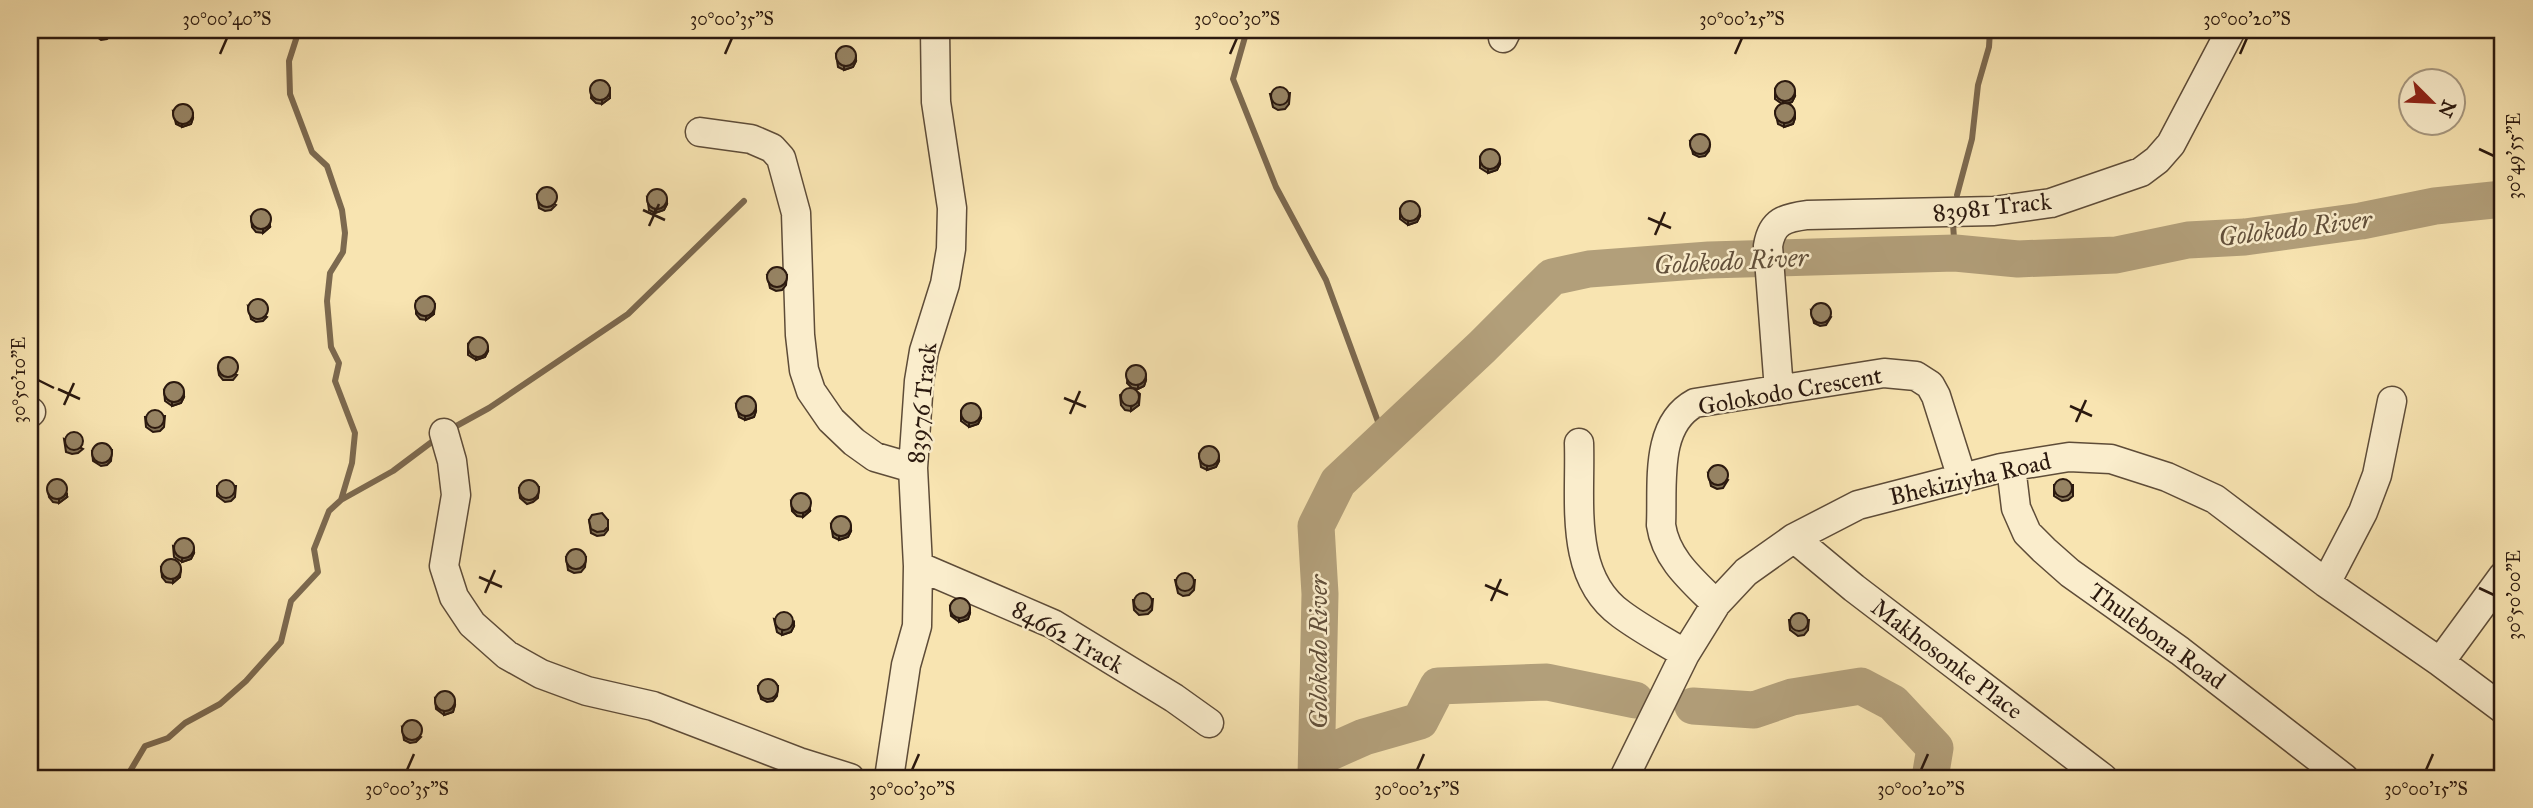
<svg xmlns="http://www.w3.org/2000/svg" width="2533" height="808" font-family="'IM FELL Great Primer',serif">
	<rect width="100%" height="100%" fill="#f8e4b1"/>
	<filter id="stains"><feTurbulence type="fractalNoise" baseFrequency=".00286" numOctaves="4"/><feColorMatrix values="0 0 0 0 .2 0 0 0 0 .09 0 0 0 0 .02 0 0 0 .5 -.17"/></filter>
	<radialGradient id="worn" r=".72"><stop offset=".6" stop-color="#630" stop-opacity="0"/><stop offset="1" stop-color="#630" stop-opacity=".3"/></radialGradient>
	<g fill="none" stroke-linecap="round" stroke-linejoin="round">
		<path stroke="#7c694f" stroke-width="6" d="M1247 30 1233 79 1276 187 1326 280 1384 438
			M1957 195 1972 139 1978 85 1989 47 1990 30
			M1953 224 1955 253
			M449 430 489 408 628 314 744 201
			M341 500 393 471 437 438
			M126 778 145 746 168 738 185 723 220 704 246 681 281 642 291 601 318 572 314 549 329 511 341 500 352 463 355 433 335 381 339 363 331 347 327 301 330 273 343 252 345 233 342 210 327 166 312 152 290 94 289 61 299 30"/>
		<path stroke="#b29f7a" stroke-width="37" d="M1693 706 1754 710 1792 697 1861 686 1893 703 1935 748 1930 778
			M1317 758 1364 737 1420 721 1438 686 1547 682 1635 700
			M1316 778 1320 594 1316 526 1338 482 1482 347 1552 277 1589 269 1709 260 1955 253 2018 259 2116 255 2188 240 2245 237 2361 221 2435 206 2503 199"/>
		<g stroke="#5e4c38" stroke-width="31">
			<path id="minor" d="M1503 38 1507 30
				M700 132 751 139 772 148 781 158 796 213 800 335 804 370 811 391 831 420 854 442 875 457 913 468
				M1779 390 1768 246C1772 221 1785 218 1807 215L1994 211 2051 203 2141 172 2157 160 2171 144 2231 30
				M30 413 31 412
				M444 433 452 461 456 495 444 566 454 597 472 624 507 655 541 674 587 691 653 706 799 762 850 778
				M1579 443C1581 500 1568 576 1621 614 1641 629 1664 641 1685 654
				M2011 467 2016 508 2027 533 2044 550 2070 573 2180 651 2344 778
				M1794 538 1854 588 2103 778
				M918 566 1053 624 1174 698 1209 723
				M2326 583 2363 512 2377 475 2392 401
				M1716 604C1692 580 1666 559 1661 525 1663 485 1654 425 1695 403L1884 373 1916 376 1930 385 1936 396 1962 478
				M2440 662 2503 576
				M889 778 906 665 917 626 918 566 913 468 919 381 924 351 945 284 951 249 952 208 936 102 935 30
				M1624 778 1685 654 1716 604 1746 572 1794 538 1858 505 2001 468 2069 457 2111 459 2167 477 2215 499 2326 583 2440 662 2503 709"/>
		</g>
		<use href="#minor" stroke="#faedcc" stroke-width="28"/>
	</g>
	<path fill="#817155" stroke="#2b190f" stroke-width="2" d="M93 30H112V34L107 39 101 40 93 34Z
		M218 30H236L231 35 225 36 219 33Z
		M691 30H709V32L705 36 695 37 691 32Z
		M836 54 856 61 853 67 844 70 838 67Z
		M592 85 610 88V98L602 104 596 103 591 98Z
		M1775 89 1795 96 1792 102 1787 104 1795 118 1793 124 1784 127 1778 124 1775 111 1782 104 1775 99Z
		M1290 93 1289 104 1285 109 1278 110 1273 107 1270 94Z
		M173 111 193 118 191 124 182 127 176 124Z
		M1690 141 1710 145 1709 151 1705 156 1699 157 1693 154Z
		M1480 157 1500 164 1497 170 1488 173 1480 168Z
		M537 195 556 205 551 210 545 211 539 208Z
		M647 197 667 204 664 210 655 213 649 210Z
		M1400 209 1420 216 1417 222 1408 225 1400 219Z
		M251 217 270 227 263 233 256 232 252 227Z
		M767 275H787L786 285 782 290 776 291 770 288Z
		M416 301 435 304 434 314 426 320 420 319 416 314Z
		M248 306 267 317 263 321 256 322 251 319Z
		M1811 310 1831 317 1826 325 1820 326 1814 323Z
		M468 344 488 351 485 357 476 360 468 355Z
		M218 369 237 375 233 380H223L219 375Z
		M1128 370 1146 380 1144 386 1138 389 1133 388 1140 394 1139 405 1131 411 1125 410 1121 405 1120 395 1132 388 1127 383Z
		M164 390 184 397 181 403 172 406 165 401Z
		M736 404 756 411 754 417 745 420 739 417Z
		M961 411 981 418 978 424 969 427 961 421Z
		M165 416 164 427 160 431 153 432 146 427 145 417Z
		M64 439 83 449 78 453 72 454 66 452Z
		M112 450 111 461 107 465 101 466 93 461 92 451Z
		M1199 454 1219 461 1216 467 1207 470 1201 467Z
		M1708 473 1728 480 1723 488 1717 489 1711 486Z
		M2054 485H2073V496L2068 500 2062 501 2054 496Z
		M217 486H236L235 497 231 501 225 502 217 496Z
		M539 487 538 498 533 502 527 504 520 498 519 488Z
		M48 491 67 497 59 503 53 502 49 497Z
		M791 501 810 511 803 517 797 516 792 511Z
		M589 520H608V530L604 535 597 536 591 533Z
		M831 524 851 531 848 537 839 540 833 537Z
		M173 546 194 553 191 559 182 562 174 557Z
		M566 557H586L585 567 581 572 574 573 568 570Z
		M161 567 181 570 180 577 173 583 166 582 162 577Z
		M1175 580H1195L1194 590 1189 595 1183 596 1178 593Z
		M1153 599 1152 610 1148 614 1139 615 1134 610 1133 600Z
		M950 606 970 613 968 619 959 622 951 616Z
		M774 619 794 626 791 632 782 635 777 632Z
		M1789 620H1809L1808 630 1804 635 1798 636 1790 630Z
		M758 686H778L777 696 773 701 767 702 761 699Z
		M435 698 455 705 453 712 444 715 436 709Z
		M402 727 421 737 416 742 410 743 404 740Z"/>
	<path fill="#695c45" stroke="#2b190f" stroke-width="2" d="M856 57V61L853 67 844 70V66Z
		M1795 92V96L1792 102 1783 105V101Z
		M610 94V98L602 104V100Z
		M193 114V118L191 124 182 127V124Z
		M1795 114V118L1793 124 1784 127V123Z
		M1500 160V164L1497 170 1488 173V169Z
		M667 200V204L664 210 655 213V209Z
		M1420 212V216L1417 222 1408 225V221Z
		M270 223V227L263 233V229Z
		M434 310V314L426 320V316Z
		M488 348V351L485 357 476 360V357Z
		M1146 376V380L1144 386 1138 389V385Z
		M184 393V397L181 403 172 406V402Z
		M1139 401V405L1131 411V407Z
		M756 407V411L754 417 745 420V416Z
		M981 414V418L978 424 969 427V423Z
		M1219 457V461L1216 467 1207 470V466Z
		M67 494V497L59 503V499Z
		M810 507V511L803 517V513Z
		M851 527V531L848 537 839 540V536Z
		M194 549V553L191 559 182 562V559Z
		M180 573V577L173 583V579Z
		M970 609V613L968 619 959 622V618Z
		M794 622V626L791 632 782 635V631Z
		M455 702V705L453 712 444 715V711Z"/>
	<path fill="#968363" stroke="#2b190f" stroke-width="2" d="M93 30H112L107 35 101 36Z
		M220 30H232L225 32Z
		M693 30H708L705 33H695Z
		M836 56a10 10 0 1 1 20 0a10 10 0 1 1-20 0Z
		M590 90a10 10 0 1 1 20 0a10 10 0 1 1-20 0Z
		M1775 91a10 10 0 1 1 20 0a10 10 0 1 1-20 0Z
		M1271 96a9 9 0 1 1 18 0a9 9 0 1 1-18 0Z
		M1775 113a10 10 0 1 1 20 0a10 10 0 1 1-20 0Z
		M173 114a10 10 0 1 1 20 0a10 10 0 1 1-20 0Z
		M1690 144a10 10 0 1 1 20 0a10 10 0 1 1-20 0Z
		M1480 159a10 10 0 1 1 20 0a10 10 0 1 1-20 0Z
		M537 197a10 10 0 1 1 20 0a10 10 0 1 1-20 0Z
		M647 199a10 10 0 1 1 20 0a10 10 0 1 1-20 0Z
		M1400 211a10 10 0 1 1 20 0a10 10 0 1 1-20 0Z
		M251 219a10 10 0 1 1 20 0a10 10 0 1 1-20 0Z
		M767 277a10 10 0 1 1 20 0a10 10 0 1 1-20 0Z
		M415 306a10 10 0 1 1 20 0a10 10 0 1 1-20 0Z
		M248 309a10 10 0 1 1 20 0a10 10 0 1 1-20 0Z
		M1811 313a10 10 0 1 1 20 0a10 10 0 1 1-20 0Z
		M468 347a10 10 0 1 1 20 0a10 10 0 1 1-20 0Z
		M218 367a10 10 0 1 1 20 0a10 10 0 1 1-20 0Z
		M1126 375a10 10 0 1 1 20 0a10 10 0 1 1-20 0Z
		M164 392a10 10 0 1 1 20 0a10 10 0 1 1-20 0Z
		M1121 397a9 9 0 1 1 18 0a9 9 0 1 1-18 0Z
		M736 406a10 10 0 1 1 20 0a10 10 0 1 1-20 0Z
		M961 413a10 10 0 1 1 20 0a10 10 0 1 1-20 0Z
		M146 419a9 9 0 1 1 18 0a9 9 0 1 1-18 0Z
		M65 441a9 9 0 1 1 18 0a9 9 0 1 1-18 0Z
		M92 453a10 10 0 1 1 20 0a10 10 0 1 1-20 0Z
		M1199 456a10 10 0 1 1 20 0a10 10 0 1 1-20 0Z
		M1708 475a10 10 0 1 1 20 0a10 10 0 1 1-20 0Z
		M2054 488a9 9 0 1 1 18 0a9 9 0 1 1-18 0Z
		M47 489a10 10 0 1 1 20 0a10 10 0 1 1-20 0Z
		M217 489a9 9 0 1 1 18 0a9 9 0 1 1-18 0Z
		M519 490a10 10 0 1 1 20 0a10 10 0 1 1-20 0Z
		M791 503a10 10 0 1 1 20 0a10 10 0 1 1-20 0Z
		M602 513 608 520V527L604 531 597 532 591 529 589 520 592 515Z
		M831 526a10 10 0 1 1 20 0a10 10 0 1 1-20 0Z
		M174 548a10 10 0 1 1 20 0a10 10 0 1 1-20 0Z
		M566 559a10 10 0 1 1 20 0a10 10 0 1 1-20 0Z
		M161 569a10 10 0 1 1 20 0a10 10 0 1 1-20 0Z
		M1176 582a9 9 0 1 1 18 0a9 9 0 1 1-18 0Z
		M1134 602a9 9 0 1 1 18 0a9 9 0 1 1-18 0Z
		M950 608a10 10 0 1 1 20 0a10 10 0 1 1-20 0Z
		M775 621a9 9 0 1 1 18 0a9 9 0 1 1-18 0Z
		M1790 622a9 9 0 1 1 18 0a9 9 0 1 1-18 0Z
		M758 689a10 10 0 1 1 20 0a10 10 0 1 1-20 0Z
		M435 701a10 10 0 1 1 20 0a10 10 0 1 1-20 0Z
		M402 730a10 10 0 1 1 20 0a10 10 0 1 1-20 0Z"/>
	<path fill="none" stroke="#2b190f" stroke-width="2.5" d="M220 54 227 38M725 54 732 38M1230 54 1237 38M1735 54 1742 38M2240 54 2247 38M2479 149 2494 156M643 210 665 220M1648 218 1671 228M649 226 659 204M1655 235 1665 212M38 380 54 388M58 389 80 399M1064 398 1086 407M64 405 74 383M2070 406 2092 416M1070 414 1080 391M2076 422 2086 400M479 577 502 587M1485 585 1508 595M2479 588 2494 595M485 593 495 570M1491 601 1501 579M407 770 414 754M912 770 919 754M1417 770 1424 754M1921 770 1928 754M2426 770 2433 754"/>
	<g text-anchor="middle" stroke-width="5" stroke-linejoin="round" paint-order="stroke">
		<g font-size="24" fill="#2b190f" stroke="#faedcc">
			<text transform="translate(1992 207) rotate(-6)" y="8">83981 Track</text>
			<text transform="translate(1790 391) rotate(-10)" y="8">Golokodo Crescent</text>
			<text transform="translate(922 403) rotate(-84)" y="8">83976 Track</text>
			<text transform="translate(1970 479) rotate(-13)" y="8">Bhekiziyha Road</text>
			<text transform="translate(2157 636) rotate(36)" y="8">Thulebona Road</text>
			<text transform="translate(1068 637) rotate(29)" y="8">84662 Track</text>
			<text transform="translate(1947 659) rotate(37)" y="8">Makhosonke Place</text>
		</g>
		<g font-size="26" font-style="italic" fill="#614f3a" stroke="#faedcc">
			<text transform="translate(2295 228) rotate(-7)" y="9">Golokodo River</text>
			<text transform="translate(1731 261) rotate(-3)" y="9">Golokodo River</text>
			<text transform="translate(1318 652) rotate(-90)" y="9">Golokodo River</text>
		</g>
	</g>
	<rect width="2533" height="808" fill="none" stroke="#f8e4b1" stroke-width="77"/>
	<g transform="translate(2432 102) rotate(114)"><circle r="33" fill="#faedcc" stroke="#a79880" stroke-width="2"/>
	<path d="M0-5L12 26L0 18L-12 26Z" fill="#8f2418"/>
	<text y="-10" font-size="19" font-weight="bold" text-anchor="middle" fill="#2b190f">N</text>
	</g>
	<rect x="38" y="38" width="2456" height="732" fill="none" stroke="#2b190f" stroke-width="2.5"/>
	<g font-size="18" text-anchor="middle" fill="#2b190f">
		<text x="227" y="25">30°00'40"S</text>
		<text x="732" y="25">30°00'35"S</text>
		<text x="1237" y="25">30°00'30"S</text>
		<text x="1742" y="25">30°00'25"S</text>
		<text x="2247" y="25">30°00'20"S</text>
		<text transform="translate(2514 156) rotate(-90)" y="6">30°49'55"E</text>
		<text transform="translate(19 380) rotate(-90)" y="6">30°50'10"E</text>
		<text transform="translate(2514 595) rotate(-90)" y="6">30°50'00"E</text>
		<text x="407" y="795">30°00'35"S</text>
		<text x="912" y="795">30°00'30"S</text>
		<text x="1417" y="795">30°00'25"S</text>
		<text x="1921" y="795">30°00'20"S</text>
		<text x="2426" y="795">30°00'15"S</text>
	</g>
	<rect width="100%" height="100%" filter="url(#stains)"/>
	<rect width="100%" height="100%" fill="url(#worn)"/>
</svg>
